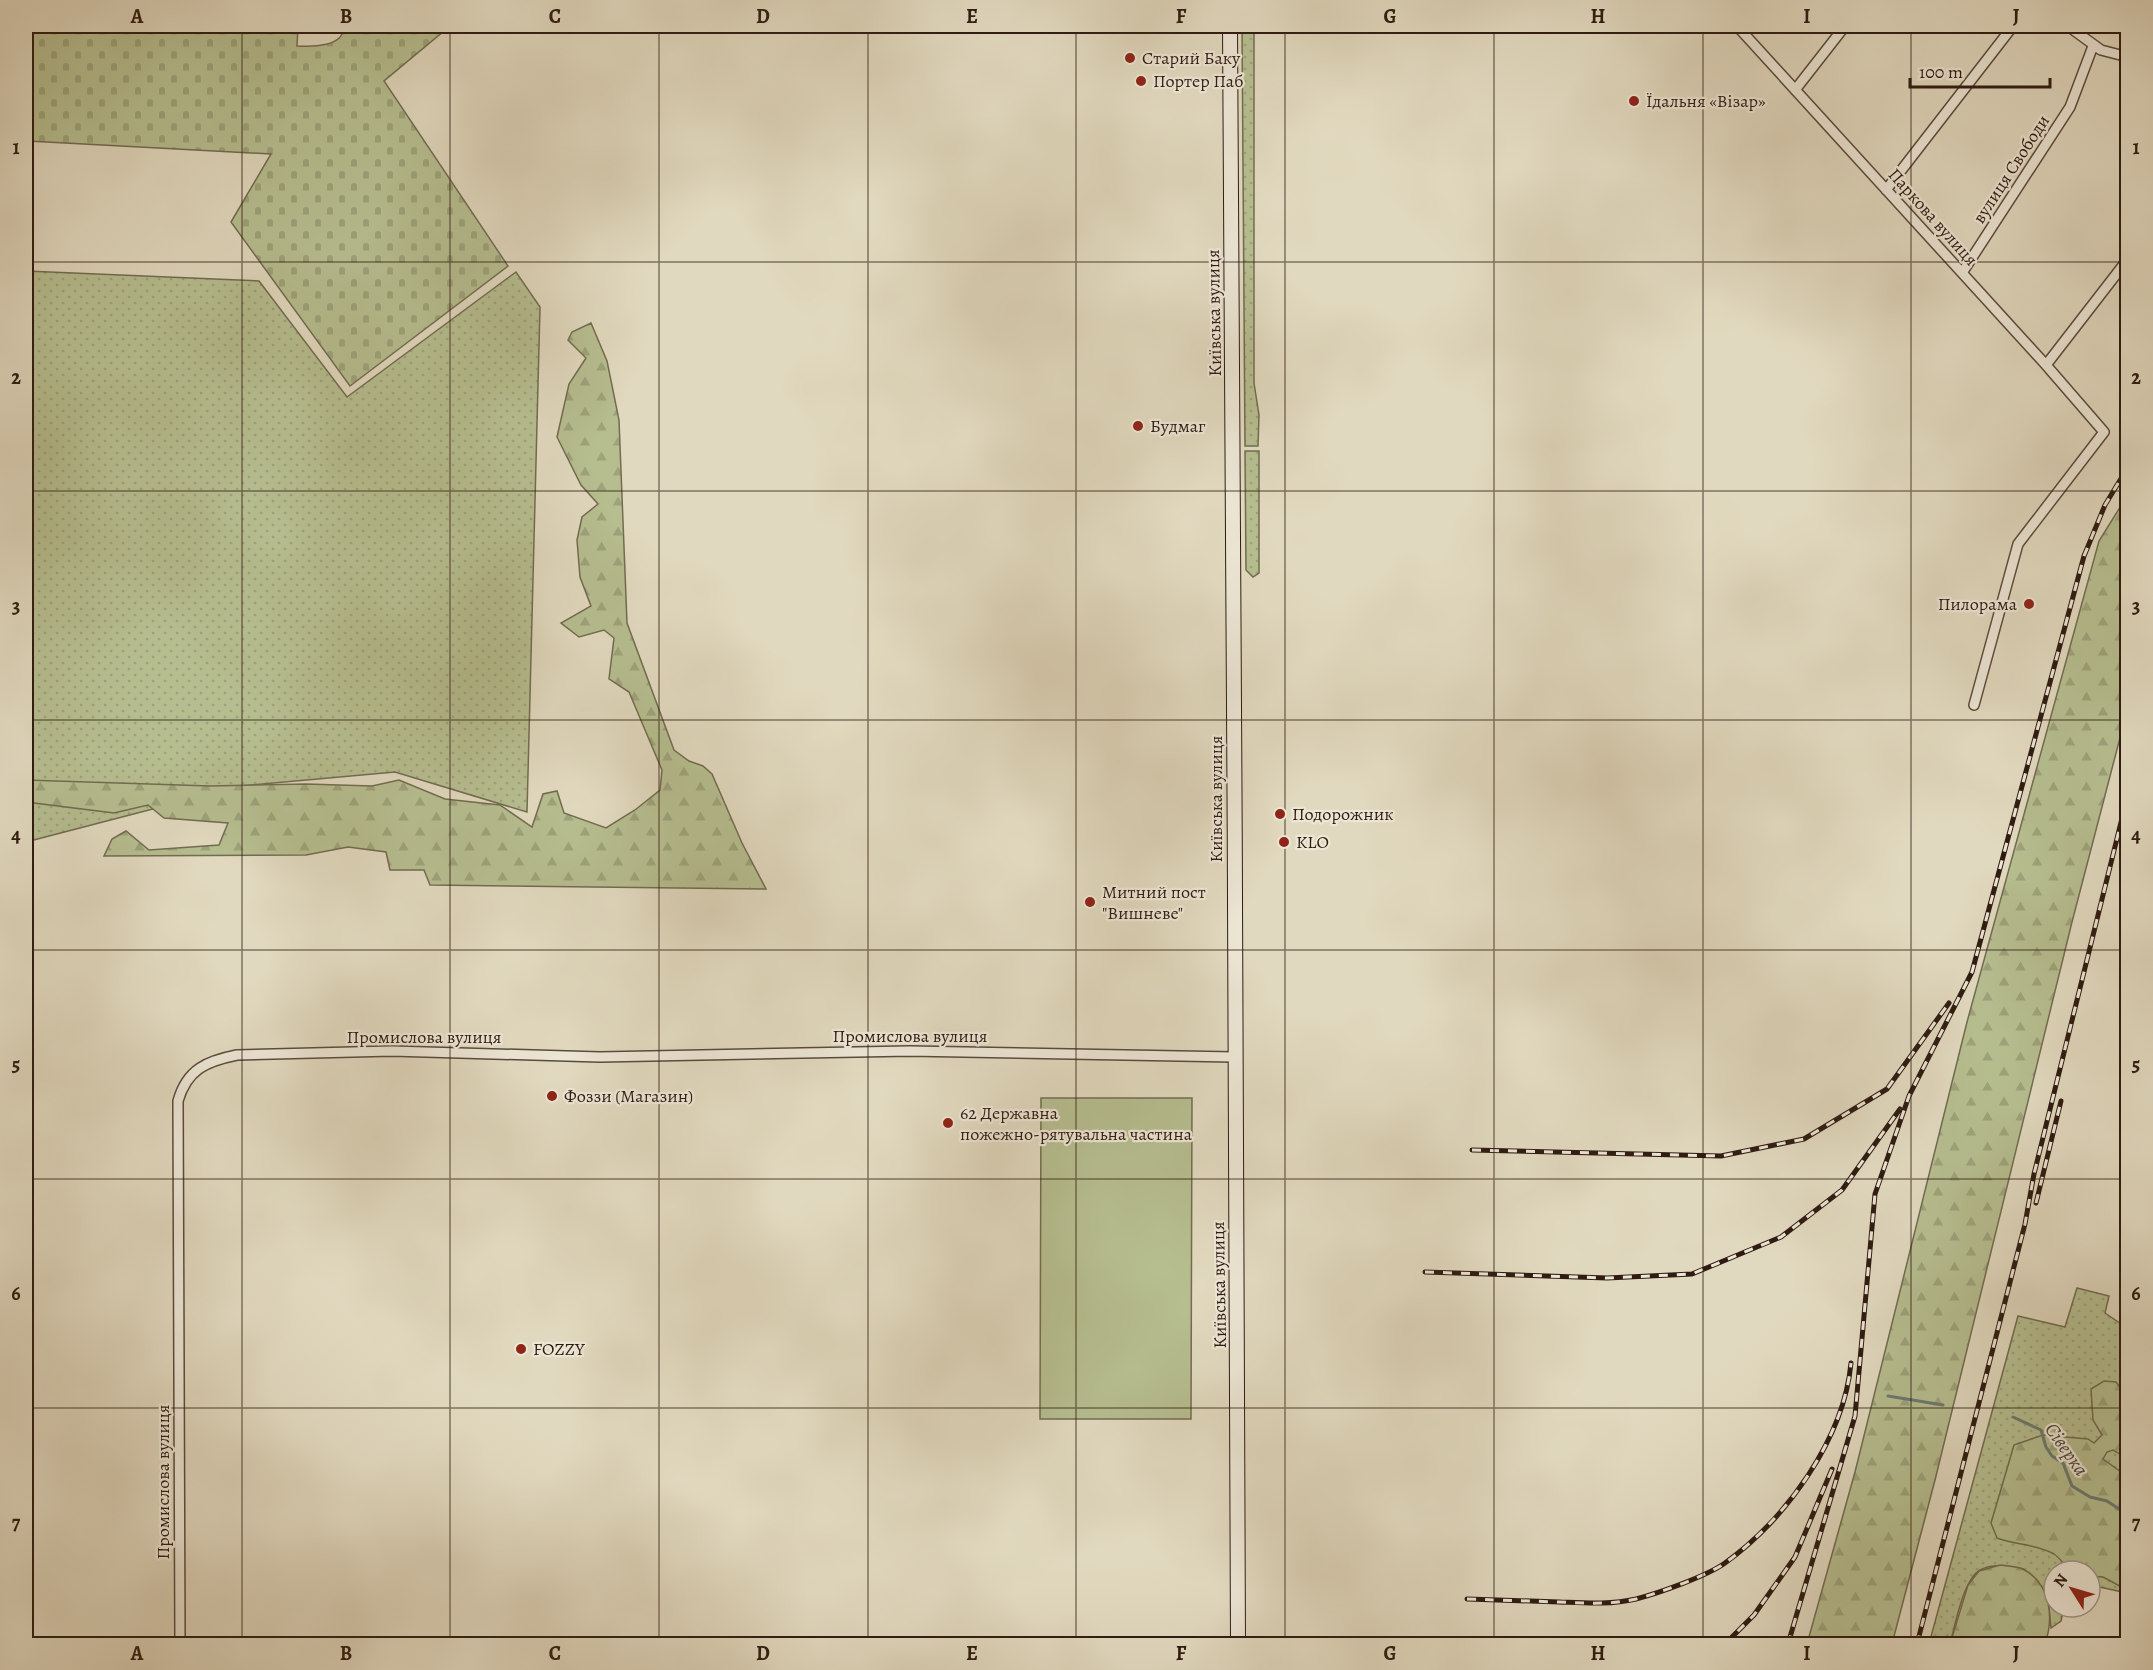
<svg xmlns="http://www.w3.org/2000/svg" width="2153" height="1670" font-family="Alegreya,serif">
	<defs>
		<pattern id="grass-dots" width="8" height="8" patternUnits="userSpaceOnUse" patternTransform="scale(1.5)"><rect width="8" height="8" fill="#b6be90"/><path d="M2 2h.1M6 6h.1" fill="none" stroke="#9da37b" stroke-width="1.8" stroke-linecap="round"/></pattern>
		<pattern id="forest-firs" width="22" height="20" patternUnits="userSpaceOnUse" patternTransform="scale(1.5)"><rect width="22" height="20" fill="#b6be90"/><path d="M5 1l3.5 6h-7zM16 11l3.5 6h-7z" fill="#9da37b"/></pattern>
		<pattern id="cemetery-stones" width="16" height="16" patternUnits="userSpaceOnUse" patternTransform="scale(1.5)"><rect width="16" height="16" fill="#b6be90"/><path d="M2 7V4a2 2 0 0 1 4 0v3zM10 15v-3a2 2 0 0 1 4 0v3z" fill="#9da37b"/></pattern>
	</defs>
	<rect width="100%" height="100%" fill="#e1d9bf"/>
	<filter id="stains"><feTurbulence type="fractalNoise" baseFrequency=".00333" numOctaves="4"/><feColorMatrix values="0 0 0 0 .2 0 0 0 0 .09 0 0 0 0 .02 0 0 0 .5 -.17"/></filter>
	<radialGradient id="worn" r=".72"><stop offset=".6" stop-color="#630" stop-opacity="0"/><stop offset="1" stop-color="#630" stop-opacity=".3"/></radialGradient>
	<path fill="url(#grass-dots)" stroke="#726c51" stroke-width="1.5" d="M1242 26H1254V383L1259 415 1258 446H1245Z
		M26 271 259 281 347 397 516 272 540 307 527 812 395 772 241 786 26 842Z
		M1245 451H1259V573L1253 577 1246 570Z
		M2077 1288 2109 1296 2105 1313 2127 1328V1593L2090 1585V1571H2054V1607H2064L2061 1621 2051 1628 2048 1599 2023 1569C2009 1566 1993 1563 1980 1570 1963 1580 1955 1626 1950 1644H1929L2018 1316 2065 1327Z"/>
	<path fill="url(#forest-firs)" stroke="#726c51" stroke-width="1.5" d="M591 323 607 361 619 420 627 623 674 750 689 761 703 766 712 774 742 843 766 889 430 885 424 870H390L386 852 348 847 306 855 104 856 112 839 126 831 149 850 219 845 228 823 164 818 148 805 114 813 26 802V780L210 786 306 784 372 786 399 780 445 799 500 805 532 827 543 794 557 791 564 813 606 828 635 810 660 790 662 770 629 692 609 679 614 638 604 630 579 637 561 623 591 606 580 577 577 540 582 517 598 504 581 485 557 437 569 384 586 358 568 340 572 332Z
		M2127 496V711L2072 922 1935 1480 1892 1644H1807L1855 1472 1967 1022 2099 541Z
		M2104 1381 2116 1382 2127 1397V1458L2113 1450 2107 1452 2103 1459 2121 1472 2127 1481V1590L2103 1577 2090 1576V1571H2071C2065 1566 2060 1558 2054 1554 2036 1544 2015 1545 1997 1538L1991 1523 2014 1445 2043 1435 2088 1439 2094 1443 2102 1435 2093 1420 2091 1389Z
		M2000 1565C2007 1566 2017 1566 2023 1569 2051 1584 2054 1618 2045 1644H1950L1968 1585 1979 1571Z"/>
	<path fill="url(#cemetery-stones)" stroke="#726c51" stroke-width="1.5" d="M29 26H298L297 46C311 47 346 47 343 26H450L384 81 508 266 350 386 231 222 271 154 28 141Z"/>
	<path fill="#b6be90" stroke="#726c51" stroke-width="1.5" d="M1041 1098H1192L1191 1419H1040Z"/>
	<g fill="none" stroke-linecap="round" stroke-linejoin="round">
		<path stroke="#6c7a72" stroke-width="3" d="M1888 1396 1943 1405
			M2013 1417 2041 1430 2046 1447 2052 1456 2063 1463 2072 1486 2090 1497 2107 1501 2128 1515"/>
		<g stroke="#5c4a3d" stroke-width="12">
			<path id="minor" d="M1737 26 2046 365 2104 432 2018 544 1974 705
				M2068 26 2101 50 2128 57
				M1795 90 1845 26
				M1886 190 2013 26
				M1962 273 2070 107 2093 46
				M2046 365 2128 259
				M180 1644 178 1101C187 1069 207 1061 237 1055L392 1051 600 1057 910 1051 1234 1057"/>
		</g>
		<g stroke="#2f1b12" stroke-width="16">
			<path id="secondary" d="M1230 26C1233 565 1237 1105 1238 1644"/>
		</g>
		<use href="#minor" stroke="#ece6d5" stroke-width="9"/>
		<use href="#secondary" stroke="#ece6d5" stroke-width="14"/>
		<g stroke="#2f1b12" stroke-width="5">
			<path id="rail" d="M1472 1150 1721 1156 1804 1139 1887 1089 1949 1003
				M2036 1203 2061 1101
				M1425 1272 1607 1278 1692 1274 1781 1237 1842 1190 1900 1109
				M1467 1599C1498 1600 1528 1601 1559 1602 1585 1603 1610 1605 1636 1599 1659 1593 1707 1576 1725 1563 1786 1519 1844 1439 1851 1363
				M1725 1644 1754 1615 1795 1557 1832 1469
				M1788 1644 1855 1416 1875 1194 1909 1096 1972 972 2084 556 2105 505 2128 467
				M1917 1644 2025 1224 2034 1174 2128 794"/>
		</g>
		<use href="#rail" stroke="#ece6d5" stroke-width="3" stroke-dasharray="9" stroke-linecap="butt"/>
	</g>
	<path fill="none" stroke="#2f1b12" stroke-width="1.5" stroke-opacity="0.55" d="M242 26V1644M450 26V1644M659 26V1644M868 26V1644M1076 26V1644M1285 26V1644M1494 26V1644M1703 26V1644M1911 26V1644M26 262H2128M26 491H2128M26 720H2128M26 950H2128M26 1179H2128M26 1408H2128"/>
	<g fill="#8f2418" stroke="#ece6d5" stroke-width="2">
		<circle cx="1130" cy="58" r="6"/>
		<circle cx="1141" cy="81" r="6"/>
		<circle cx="1634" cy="101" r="6"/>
		<circle cx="1138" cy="426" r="6"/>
		<circle cx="2029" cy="604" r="6"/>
		<circle cx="1280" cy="814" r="6"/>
		<circle cx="1284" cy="842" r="6"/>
		<circle cx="1090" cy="902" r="6"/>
		<circle cx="552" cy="1096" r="6"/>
		<circle cx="948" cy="1123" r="6"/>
		<circle cx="521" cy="1349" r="6"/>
	</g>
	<g text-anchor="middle" stroke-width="4.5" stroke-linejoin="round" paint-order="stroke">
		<g font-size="18" fill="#2f1b12" stroke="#ece6d5" text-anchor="start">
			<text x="1142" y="64">Старий Баку</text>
			<text x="1153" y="87">Портер Паб</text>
			<text x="1646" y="107">Їдальня «Візар»</text>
			<text x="1150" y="432">Будмаг</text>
			<text x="2017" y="610" text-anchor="end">Пилорама</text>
			<text x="1292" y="820">Подорожник</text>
			<text x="1296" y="848">KLO</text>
			<text x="1102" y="898">Митний пост<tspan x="1102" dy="21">"Вишневе"</tspan></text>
			<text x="564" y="1102">Фоззи (Магазин)</text>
			<text x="960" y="1119">62 Державна<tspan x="960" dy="21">пожежно-рятувальна частина</tspan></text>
			<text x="533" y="1355">FOZZY</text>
		</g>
		<g font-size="18" fill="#2f1b12" stroke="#ece6d5">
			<text transform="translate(2011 169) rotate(-57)" y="6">вулиця Свободи</text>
			<text transform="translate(1933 217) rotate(48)" y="6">Паркова вулиця</text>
			<text transform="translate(1214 313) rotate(-91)" y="6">Київська вулиця</text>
			<text transform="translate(1216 799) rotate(-90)" y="6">Київська вулиця</text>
			<text x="910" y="1042">Промислова вулиця</text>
			<text x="424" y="1043">Промислова вулиця</text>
			<text transform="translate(1219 1285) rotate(-91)" y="6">Київська вулиця</text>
			<text transform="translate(163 1482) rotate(-90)" y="6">Промислова вулиця</text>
		</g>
		<g font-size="20" font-style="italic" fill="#4d4b42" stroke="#ece6d5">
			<text transform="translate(2067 1449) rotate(55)" y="7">Сіверка</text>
		</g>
	</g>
	<rect width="2153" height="1670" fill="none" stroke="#e1d9bf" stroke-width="66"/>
	<g transform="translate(2072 1589) rotate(307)"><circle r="28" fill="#ece6d5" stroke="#a09587" stroke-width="1.5"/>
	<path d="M0-4.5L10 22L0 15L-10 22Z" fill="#8f2418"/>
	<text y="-9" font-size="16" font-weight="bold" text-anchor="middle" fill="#2f1b12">N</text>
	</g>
	<path d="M1910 78v9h140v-9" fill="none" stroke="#2f1b12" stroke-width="3"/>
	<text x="1919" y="78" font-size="18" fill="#2f1b12" stroke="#ece6d5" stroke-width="4.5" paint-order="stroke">100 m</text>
	<rect x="33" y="33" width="2087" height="1604" fill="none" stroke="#2f1b12" stroke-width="2"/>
	<g font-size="20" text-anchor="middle" font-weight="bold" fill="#2f1b12">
		<text x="137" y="23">A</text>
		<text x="346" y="23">B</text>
		<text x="555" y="23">C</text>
		<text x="763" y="23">D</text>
		<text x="972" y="23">E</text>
		<text x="1181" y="23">F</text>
		<text x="1390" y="23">G</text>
		<text x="1598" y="23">H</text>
		<text x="1807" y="23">I</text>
		<text x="2016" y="23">J</text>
		<text x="16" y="154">1</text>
		<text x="2136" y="154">1</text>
		<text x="16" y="384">2</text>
		<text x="2136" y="384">2</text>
		<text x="16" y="613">3</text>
		<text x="2136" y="613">3</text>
		<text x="16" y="842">4</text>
		<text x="2136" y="842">4</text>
		<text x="16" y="1071">5</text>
		<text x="2136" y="1071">5</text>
		<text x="16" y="1300">6</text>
		<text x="2136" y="1300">6</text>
		<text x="16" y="1529">7</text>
		<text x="2136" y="1529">7</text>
		<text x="137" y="1660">A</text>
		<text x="346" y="1660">B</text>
		<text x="555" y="1660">C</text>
		<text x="763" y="1660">D</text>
		<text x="972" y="1660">E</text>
		<text x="1181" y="1660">F</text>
		<text x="1390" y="1660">G</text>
		<text x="1598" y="1660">H</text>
		<text x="1807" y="1660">I</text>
		<text x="2016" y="1660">J</text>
	</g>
	<rect width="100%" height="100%" filter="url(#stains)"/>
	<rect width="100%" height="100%" fill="url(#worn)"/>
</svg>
